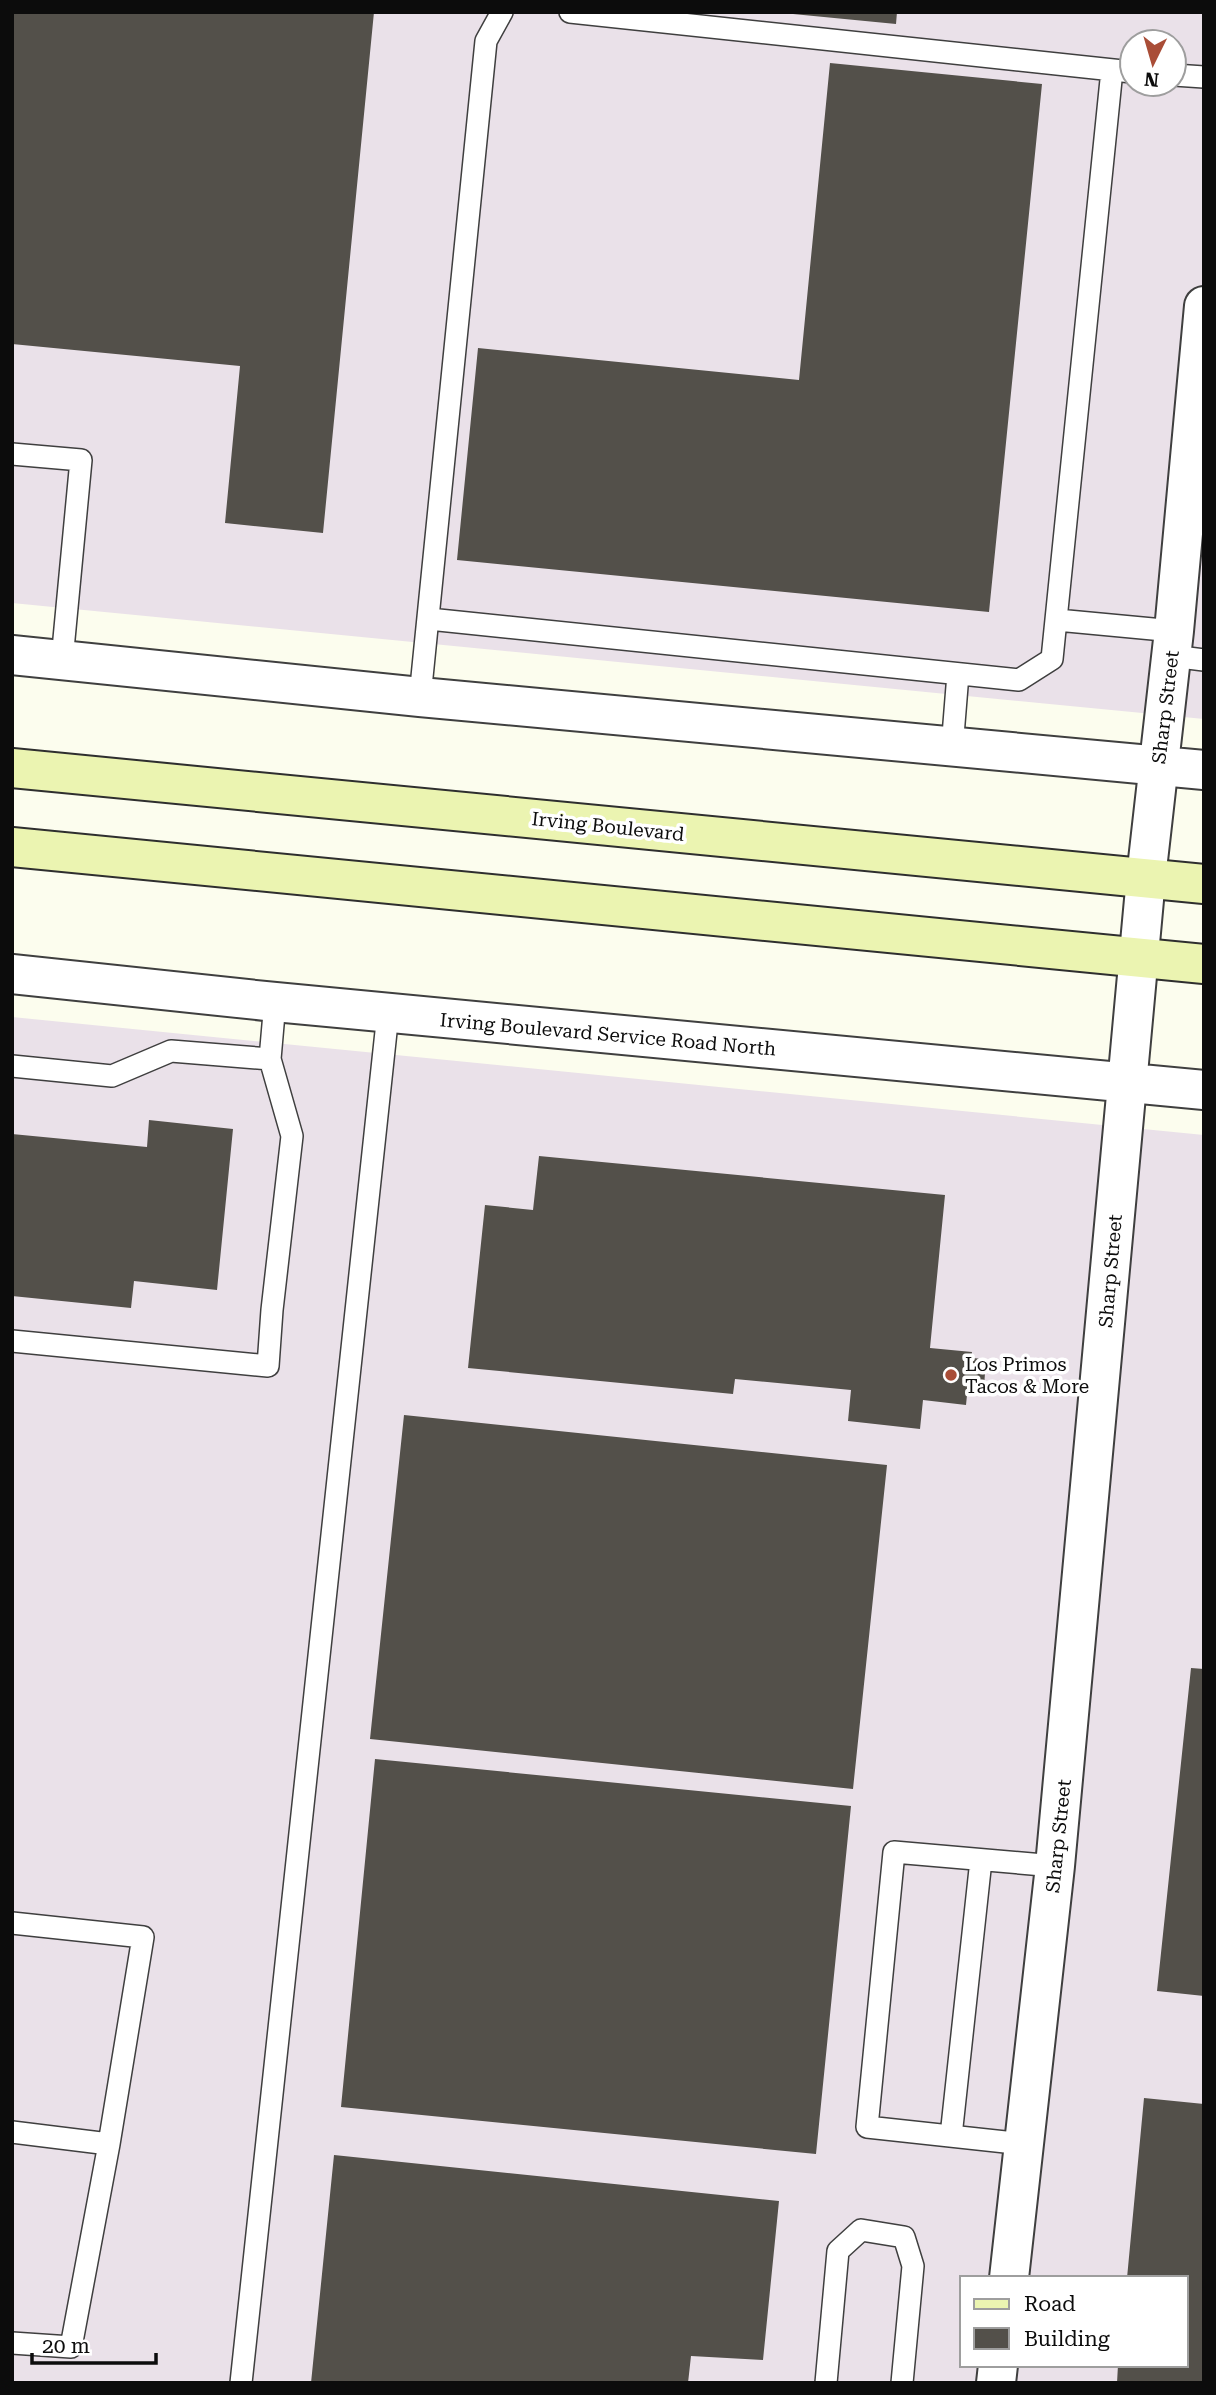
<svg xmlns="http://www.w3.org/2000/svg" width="1216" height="2395" font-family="'Roboto Serif',serif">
	<rect width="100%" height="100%" fill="#fcfdee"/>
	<path fill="#eae1e9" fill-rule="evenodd" d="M12 12H1204V719L12 603ZM1132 42H1174V84H1132Z
		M12 1017 1204 1135V2383H12ZM962 2278H1186V2365H962Z"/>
	<path fill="#53504a" d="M12 12H374L323 533 225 523 240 366 12 344Z
		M794 12H897L896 24 793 14Z
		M830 63 1042 84 989 612 457 560 478 348 799 380Z
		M149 1120 233 1129 217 1290 134 1281 131 1308 12 1296V1134L147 1147Z
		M539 1156 945 1195 930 1348 972 1352 971 1358 986 1359 984 1387 968 1385 966 1405 923 1400 920 1429 848 1421 851 1390 735 1379 733 1394 468 1368 485 1205 533 1210Z
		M404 1415 887 1465 853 1789 370 1739Z
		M1191 1668 1204 1669V1996L1157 1991Z
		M375 1759 851 1806 816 2154 341 2107Z
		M1144 2098 1204 2104V2383H1117L1118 2365H1186V2278H1127Z
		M334 2155 779 2201 763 2360 691 2356 688 2383H311Z"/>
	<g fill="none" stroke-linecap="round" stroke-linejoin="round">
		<g stroke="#3f3f3f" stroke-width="24">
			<path id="service" d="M570 12 1132 72
				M1174 75 1204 77
				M12 454 81 460 62 660
				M429 619 1019 680 1052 659 1112 70
				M1057 620 1174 631
				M1172 656 1204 660
				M420 697 486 41 502 12
				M952 748 958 674
				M12 1066 112 1076 171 1051 270 1059 275 1002
				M12 1341 268 1366 272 1310 292 1136 270 1059
				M12 1923 143 1937 109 2144 71 2347 12 2343
				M12 2132 109 2144
				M951 2136 981 1860
				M1024 2144 867 2127 894 1852 1055 1866
				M241 2383 388 1013
				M826 2383 838 2251 861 2230 904 2237 913 2266 902 2383"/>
		</g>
		<g stroke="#3f3f3f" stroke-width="42">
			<path id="minor" d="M12 655 420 697 1204 770
				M12 974 275 1002 1204 1090
				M1009 2278 1055 1866 1146 878 1174 631 1204 306
				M996 2383 998 2365"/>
		</g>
		<g stroke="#2e2e2e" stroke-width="42">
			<path id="secondary" d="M12 768 1204 884
				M12 847 1204 964"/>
		</g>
		<use href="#service" stroke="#fff" stroke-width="21"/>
		<use href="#minor" stroke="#fff" stroke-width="38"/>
		<use href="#secondary" stroke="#ebf4b1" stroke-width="38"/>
	</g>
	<circle fill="#a94d37" stroke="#fff" stroke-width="2.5" cx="951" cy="1375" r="7"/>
	<g text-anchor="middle" stroke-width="7" stroke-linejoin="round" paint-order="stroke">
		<g font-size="19" fill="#0c0c0c" stroke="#fff">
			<text transform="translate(1165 707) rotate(-83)" y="7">Sharp Street</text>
			<text transform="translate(608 826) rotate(6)" y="7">Irving Boulevard</text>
			<text transform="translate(608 1034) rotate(5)" y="7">Irving Boulevard Service Road North</text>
			<text transform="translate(1110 1271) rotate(-85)" y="7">Sharp Street</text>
			<text transform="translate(1058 1836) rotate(-84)" y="7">Sharp Street</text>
		</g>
		<g font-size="19" fill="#0c0c0c" stroke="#fff" text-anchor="start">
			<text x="965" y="1371">Los Primos<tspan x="965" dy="22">Tacos &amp; More</tspan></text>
		</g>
	</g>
	<rect width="1216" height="2395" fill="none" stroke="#0c0c0c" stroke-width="28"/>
	<rect x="960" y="2276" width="228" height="91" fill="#ffffff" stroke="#9e9e9e" stroke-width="2"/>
	<rect x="974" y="2299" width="35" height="10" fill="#ebf4b1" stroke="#9e9e9e" stroke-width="2"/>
	<text x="1024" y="2311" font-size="21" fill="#0c0c0c">Road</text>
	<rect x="974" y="2328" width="35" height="21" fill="#53504a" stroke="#9e9e9e" stroke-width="2"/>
	<text x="1024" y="2346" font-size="21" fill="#0c0c0c">Building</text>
	<g transform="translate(1153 63) rotate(185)"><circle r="33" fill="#ffffff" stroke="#9e9e9e" stroke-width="2"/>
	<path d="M0-5L12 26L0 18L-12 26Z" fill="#a94d37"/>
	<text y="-10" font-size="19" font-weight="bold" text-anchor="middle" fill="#0c0c0c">N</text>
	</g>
	<path d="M32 2353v10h124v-10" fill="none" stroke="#0c0c0c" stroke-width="3.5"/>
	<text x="42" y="2353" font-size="21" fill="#0c0c0c" stroke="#ffffff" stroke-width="5" paint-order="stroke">20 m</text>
</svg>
